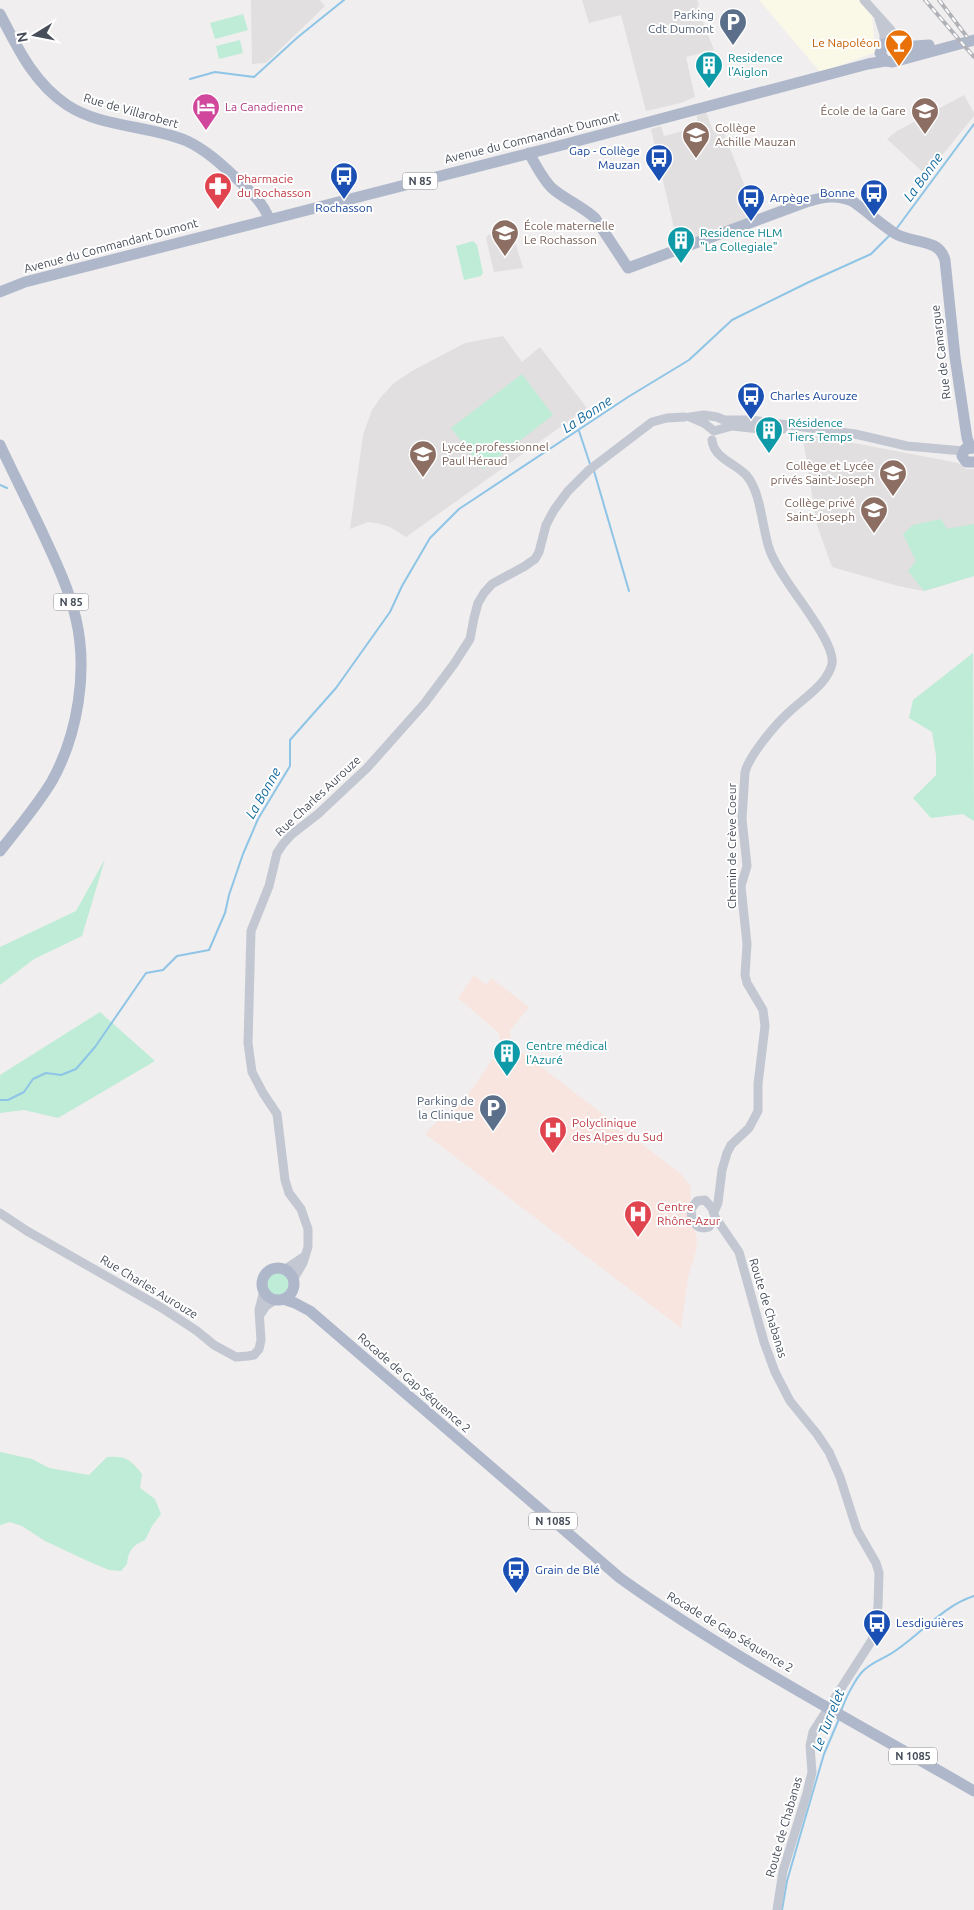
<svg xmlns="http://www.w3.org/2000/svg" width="974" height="1910" font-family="Ubuntu,sans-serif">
	<rect width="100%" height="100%" fill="#f0eeee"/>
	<path fill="#faf8e7" d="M759 0H861L872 14 875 52 821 73Z"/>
	<path fill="#e1dfdf" d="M251 0H320L325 6 266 63 252 64Z
		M582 0H697L699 5 697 7 714 50 686 57 695 97 681 103 646 111 621 15 589 23Z
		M964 95 974 113V116L926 175 887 139 897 131Z
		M706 112 713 131 722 128 756 215 678 245 651 129 661 126 664 136 698 127 697 116Z
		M511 229 523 268 494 272 486 238 488 235Z
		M503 336 522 362 540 347 587 408 406 537 390 527 380 524 368 522 350 529 363 435 372 410 381 397 394 383 412 371 465 343Z
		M802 433 958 463 966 469H974V576L924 591 898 586 832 567 817 525Z"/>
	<path fill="#f9e5df" d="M474 975 486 985 491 978 529 1007 510 1031 511 1044 681 1174 690 1186 691 1198 688 1211 689 1221 694 1229 697 1239 696 1251 688 1277 681 1328 425 1134 432 1126 463 1102 501 1047 499 1033 458 998Z"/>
	<path fill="#beecd7" d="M243 14 248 30 215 39 210 23Z
		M240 40 243 53 219 59 216 46Z
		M473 241 477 245 483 273 481 276 464 280 456 246Z
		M522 374 553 415 483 469 451 428Z
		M941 519 947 529 974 524V576L924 591 908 571 916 561 903 534 913 525Z
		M973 653 974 821 963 814 931 818 913 798 936 775V755L932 732 909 718 913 700Z
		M105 859 82 936 34 959 0 985V947L76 911Z
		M100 1012 155 1061 58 1118 24 1110 0 1113V1075Z
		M266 1284a12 12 0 1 1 24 0a12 12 0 1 1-24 0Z
		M0 1452 32 1459 49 1468 89 1475 107 1457C126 1456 130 1459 142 1474L140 1488 155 1499 161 1514 152 1526 145 1540C133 1545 128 1551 127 1564L121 1571 109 1570 90 1562 45 1541 22 1526 10 1522 0 1525Z"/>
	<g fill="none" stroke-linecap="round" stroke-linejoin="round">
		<path stroke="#8ec5e6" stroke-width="2" d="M190 79 215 72 254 77 298 37 344 0
			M897 228 974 124
			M579 431 590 464
			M594 471 629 591
			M0 485 7 488
			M0 1100H8L24 1092 33 1079 46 1073 61 1075 76 1069 95 1047 146 973 163 970 177 956 209 950 225 913 229 895 243 854 258 819 290 766V740L336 688 390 612 402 586 430 538 459 509 628 397 689 360 732 320 809 282 871 254 890 235
			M841 1712C844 1701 855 1679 863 1671 873 1661 884 1659 895 1651 922 1633 943 1606 974 1596
			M782 1910 787 1881 800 1836 824 1754 839 1719"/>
		<path stroke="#c2c7d2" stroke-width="9" d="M864 0 891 30 899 45
			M879 19 884 34V44
			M690 417 704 415 717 417 724 420H751L855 434 907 446 963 451
			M690 417 704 423 714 431 732 426 760 429H783
			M712 440C714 459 736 463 747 476 761 493 762 527 769 548 772 558 778 567 783 575 794 594 836 644 832 664 827 685 802 699 787 714 775 725 749 756 745 772L742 819 747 866 741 886 747 944 745 975 747 983 763 1010 765 1026 758 1084V1111L749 1128 731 1145 727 1153 722 1170 718 1203 714 1212
			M705 1200 712 1208 715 1217 709 1227C696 1231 691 1221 691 1209L697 1201Z
			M0 1213 27 1231 162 1308 197 1331 214 1345 236 1357 248 1356 254 1355 259 1349 261 1340 259 1310 264 1291
			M715 1217 739 1252 764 1342 775 1372 790 1401 817 1434 829 1452 840 1477 857 1530 876 1563 879 1573 878 1606 872 1640 813 1732 810 1746 812 1772 807 1793 783 1871 777 1910
			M284 1270 305 1256
			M293 1280 303 1263 308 1247V1229L301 1209 289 1193 285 1180 277 1114 263 1093 252 1072 248 1043 251 931 269 886 277 853 283 844 291 835 318 814 367 768 424 704 454 664 470 639 474 618 478 603 484 593 492 584 525 566 535 559 539 552 546 525 554 510 568 491 589 470 652 422 667 418 685 417
			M260 1315 266 1306 275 1300"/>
		<path stroke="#afb8cb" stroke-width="11" d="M0 14C18 49 34 83 67 105 102 128 149 125 187 141 206 150 221 164 236 178 249 190 263 202 269 219
			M901 47 929 45
			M885 61 880 53 884 44C893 40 901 42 902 53
			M529 153C536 165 543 180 553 189 566 200 582 206 595 218L628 268 806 202C822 197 836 194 852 201 867 211 880 224 896 234 914 244 939 238 945 260L955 357 967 438 970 447
			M0 292 25 282 566 144 868 64 885 61 893 62 974 40
			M0 445C14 475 29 504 43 534 56 562 69 589 76 619 88 671 78 734 52 781 37 806 18 828 0 851
			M974 448 965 449 962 456 966 462H974
			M262 1284a16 16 0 1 1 32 0a16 16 0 1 1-32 0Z
			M283 1299 295 1303 310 1311 620 1578C732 1658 855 1722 974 1791"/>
		<g stroke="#b0b2b8" stroke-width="4">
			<path id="rail" d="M925 0 974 57
				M939 0 967 37"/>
		</g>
		<use href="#rail" stroke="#fff" stroke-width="2" stroke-dasharray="5.5" stroke-linecap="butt"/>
	</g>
	<defs>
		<g id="parking-pin" transform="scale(1.4375)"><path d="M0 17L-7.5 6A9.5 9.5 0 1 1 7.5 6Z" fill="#5c6f8a" stroke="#fff"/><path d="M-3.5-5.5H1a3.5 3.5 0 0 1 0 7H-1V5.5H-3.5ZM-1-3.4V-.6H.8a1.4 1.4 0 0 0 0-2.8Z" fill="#fff"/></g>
		<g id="bar-pin" transform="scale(1.4375)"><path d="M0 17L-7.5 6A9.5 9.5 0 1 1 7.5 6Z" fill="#e8710a" stroke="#fff"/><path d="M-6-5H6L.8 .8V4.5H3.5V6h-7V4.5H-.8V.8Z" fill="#fff"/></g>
		<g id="building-pin" transform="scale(1.4375)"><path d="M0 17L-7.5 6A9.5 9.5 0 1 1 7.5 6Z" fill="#0f9aa8" stroke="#fff"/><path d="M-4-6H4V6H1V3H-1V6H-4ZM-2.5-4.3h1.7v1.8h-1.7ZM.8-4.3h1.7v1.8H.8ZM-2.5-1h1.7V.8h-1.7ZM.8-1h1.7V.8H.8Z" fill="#fff"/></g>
		<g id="hotel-pin" transform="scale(1.4375)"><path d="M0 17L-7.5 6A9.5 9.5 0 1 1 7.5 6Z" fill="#d1479c" stroke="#fff"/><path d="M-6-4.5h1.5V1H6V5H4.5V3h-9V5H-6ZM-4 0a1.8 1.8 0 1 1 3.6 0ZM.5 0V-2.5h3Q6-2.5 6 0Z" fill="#fff"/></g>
		<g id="school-pin" transform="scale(1.4375)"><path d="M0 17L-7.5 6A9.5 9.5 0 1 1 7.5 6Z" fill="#8d6e63" stroke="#fff"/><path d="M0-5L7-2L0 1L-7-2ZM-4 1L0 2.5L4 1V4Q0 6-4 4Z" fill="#fff"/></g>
		<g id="bus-pin" transform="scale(1.4375)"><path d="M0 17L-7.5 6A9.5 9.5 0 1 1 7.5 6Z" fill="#1a4fb4" stroke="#fff"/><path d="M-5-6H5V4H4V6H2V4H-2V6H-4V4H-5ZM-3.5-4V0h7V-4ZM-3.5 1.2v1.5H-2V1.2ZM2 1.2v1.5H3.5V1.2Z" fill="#fff"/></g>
		<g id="pharmacy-pin" transform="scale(1.4375)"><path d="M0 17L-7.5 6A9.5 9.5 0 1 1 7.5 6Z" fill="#e0444e" stroke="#fff"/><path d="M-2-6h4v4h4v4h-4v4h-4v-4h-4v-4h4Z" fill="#fff"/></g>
		<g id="hospital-pin" transform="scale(1.4375)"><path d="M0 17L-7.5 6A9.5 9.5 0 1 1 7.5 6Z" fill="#e0444e" stroke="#fff"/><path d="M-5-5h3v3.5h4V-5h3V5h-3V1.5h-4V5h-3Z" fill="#fff"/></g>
	</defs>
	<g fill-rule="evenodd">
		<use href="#parking-pin" x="733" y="22"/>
		<use href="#bar-pin" x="899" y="43"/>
		<use href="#building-pin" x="709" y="65"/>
		<use href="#hotel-pin" x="206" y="107"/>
		<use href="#school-pin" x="925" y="111"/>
		<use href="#school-pin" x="696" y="135"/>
		<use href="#bus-pin" x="659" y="158"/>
		<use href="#bus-pin" x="344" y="176"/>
		<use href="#pharmacy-pin" x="218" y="186"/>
		<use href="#bus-pin" x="874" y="193"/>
		<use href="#bus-pin" x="751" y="198"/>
		<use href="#school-pin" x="505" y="233"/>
		<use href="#building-pin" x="681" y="240"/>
		<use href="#bus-pin" x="751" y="396"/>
		<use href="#building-pin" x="769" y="430"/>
		<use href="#school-pin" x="423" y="454"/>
		<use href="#school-pin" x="893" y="473"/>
		<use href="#school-pin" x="874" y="510"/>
		<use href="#building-pin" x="507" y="1053"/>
		<use href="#parking-pin" x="493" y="1108"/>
		<use href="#hospital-pin" x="553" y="1130"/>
		<use href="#hospital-pin" x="638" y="1214"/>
		<use href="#bus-pin" x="516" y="1570"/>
		<use href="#bus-pin" x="877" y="1623"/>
	</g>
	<g text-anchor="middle" stroke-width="4" stroke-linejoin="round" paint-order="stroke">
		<g fill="#fff" stroke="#7e838c" stroke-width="1">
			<rect x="402.5" y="172.5" width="35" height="17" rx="4"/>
			<rect x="53.5" y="593.5" width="35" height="17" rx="4"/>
			<rect x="529" y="1512.5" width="48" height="17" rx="4"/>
			<rect x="889" y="1747.5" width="48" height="17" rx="4"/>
		</g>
		<g font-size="11" font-weight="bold" fill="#474e5a">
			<text x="420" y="185">N 85</text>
			<text x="71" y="606">N 85</text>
			<text x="553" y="1525">N 1085</text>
			<text x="913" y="1760">N 1085</text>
		</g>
		<g font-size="12" fill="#4e5e75" stroke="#fff" text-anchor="end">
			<text x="714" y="19">Parking<tspan x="714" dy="14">Cdt Dumont</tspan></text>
			<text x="474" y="1105">Parking de<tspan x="474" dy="14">la Clinique</tspan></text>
		</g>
		<g font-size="12" fill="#c56008" stroke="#fff" text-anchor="end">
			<text x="880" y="47">Le Napoléon</text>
		</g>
		<g font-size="12" fill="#0d838f" stroke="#fff" text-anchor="start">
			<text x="728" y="62">Residence<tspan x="728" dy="14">l'Aiglon</tspan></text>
			<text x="700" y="237">Residence HLM<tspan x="700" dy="14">"La Collegiale"</tspan></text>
			<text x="788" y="427">Résidence<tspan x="788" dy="14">Tiers Temps</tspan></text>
			<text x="526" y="1050">Centre médical<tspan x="526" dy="14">l'Azuré</tspan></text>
		</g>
		<g font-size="12" fill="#b23c85" stroke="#fff" text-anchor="start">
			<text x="225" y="111">La Canadienne</text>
		</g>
		<g font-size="12" fill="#474e5a" stroke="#fff">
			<text transform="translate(131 111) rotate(16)" y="4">Rue de Villarobert</text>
			<text transform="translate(532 138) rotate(-14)" y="4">Avenue du Commandant Dumont</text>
			<text transform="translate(111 246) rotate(-15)" y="4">Avenue du Commandant Dumont</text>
			<text transform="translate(941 352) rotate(-97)" y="4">Rue de Camargue</text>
			<text transform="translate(318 796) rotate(-43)" y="4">Rue Charles Aurouze</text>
			<text transform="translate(732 846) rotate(-90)" y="4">Chemin de Crève Coeur</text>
			<text transform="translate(149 1287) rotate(31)" y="4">Rue Charles Aurouze</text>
			<text transform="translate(768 1308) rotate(73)" y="4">Route de Chabanas</text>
			<text transform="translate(414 1383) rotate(41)" y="4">Rocade de Gap Séquence 2</text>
			<text transform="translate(730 1632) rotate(31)" y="4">Rocade de Gap Séquence 2</text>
			<text transform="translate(784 1827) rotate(-74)" y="4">Route de Chabanas</text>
		</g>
		<g font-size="12" fill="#785e54" stroke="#fff" text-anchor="end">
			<text x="906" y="115">École de la Gare</text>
			<text x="715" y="132" text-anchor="start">Collège<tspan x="715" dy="14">Achille Mauzan</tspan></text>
			<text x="524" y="230" text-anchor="start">École maternelle<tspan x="524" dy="14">Le Rochasson</tspan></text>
			<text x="442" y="451" text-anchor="start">Lycée professionnel<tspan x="442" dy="14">Paul Héraud</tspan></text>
			<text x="874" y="470">Collège et Lycée<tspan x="874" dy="14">privés Saint-Joseph</tspan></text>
			<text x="855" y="507">Collège privé<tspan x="855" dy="14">Saint-Joseph</tspan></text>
		</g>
		<g font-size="12" fill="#164399" stroke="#fff" text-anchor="start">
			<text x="640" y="155" text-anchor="end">Gap - Collège<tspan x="640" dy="14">Mauzan</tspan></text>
			<text x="855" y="197" text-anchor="end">Bonne</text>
			<text x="770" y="202">Arpège</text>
			<text x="344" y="212" text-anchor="middle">Rochasson</text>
			<text x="770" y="400">Charles Aurouze</text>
			<text x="535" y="1574">Grain de Blé</text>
			<text x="896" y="1627">Lesdiguières</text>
		</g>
		<g font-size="12" fill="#be3a42" stroke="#fff" text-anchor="start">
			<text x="237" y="183">Pharmacie<tspan x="237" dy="14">du Rochasson</tspan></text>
			<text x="572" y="1127">Polyclinique<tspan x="572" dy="14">des Alpes du Sud</tspan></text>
			<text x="657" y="1211">Centre<tspan x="657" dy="14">Rhône-Azur</tspan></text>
		</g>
		<g font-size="14" font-style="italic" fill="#156b9f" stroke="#fff">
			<text transform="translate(923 177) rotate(-54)" y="5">La Bonne</text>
			<text transform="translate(587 414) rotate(-33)" y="5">La Bonne</text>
			<text transform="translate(263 793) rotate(-60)" y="5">La Bonne</text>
			<text transform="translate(828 1720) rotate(-68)" y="5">Le Turrelet</text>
		</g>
	</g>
	<g transform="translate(35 35) rotate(260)" stroke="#ffffff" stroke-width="4" paint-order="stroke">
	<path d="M0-4L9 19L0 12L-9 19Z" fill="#474e5a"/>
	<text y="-8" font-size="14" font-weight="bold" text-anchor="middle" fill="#474e5a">N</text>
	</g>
</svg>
